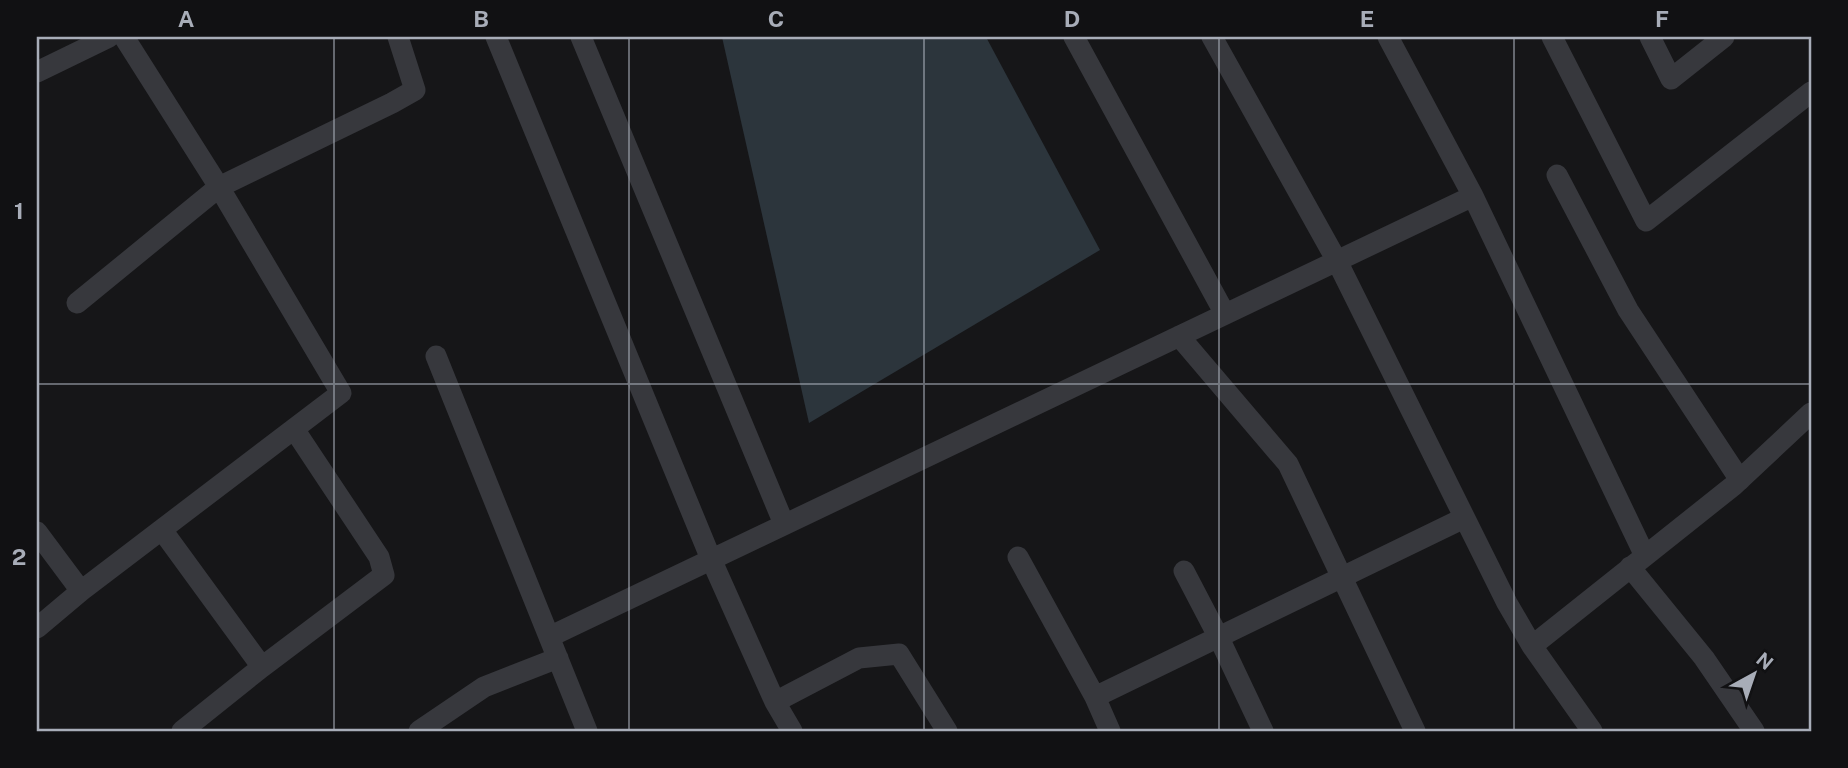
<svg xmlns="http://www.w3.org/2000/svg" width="1848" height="768" font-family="'Public Sans',sans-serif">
	<rect width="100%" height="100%" fill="#161618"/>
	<path fill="#2c353c" d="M722 37H986L1100 250 809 423Z"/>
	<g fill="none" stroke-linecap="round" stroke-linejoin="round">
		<path stroke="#37383d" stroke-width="21" d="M496 37 711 559 775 702 792 731
			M581 37 784 524
			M1074 37 1225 314
			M1212 37 1337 261 1507 603 1532 646 1733 486 1811 413
			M1388 37 1473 196 1645 556
			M1552 37 1646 221 1811 92
			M1650 37 1671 79 1724 37
			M37 72 109 37
			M1557 175 1628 310 1740 480
			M77 303 219 187 392 103 415 90 398 37
			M1179 336 1288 464 1415 731
			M436 356 587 731
			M162 530 262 667
			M37 532 81 591 341 393 219 187 124 37
			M1018 557 1095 697 1110 731
			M1630 567 1704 658 1754 731
			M1184 571 1219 638 1263 731
			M37 628 81 591
			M549 637 1473 196
			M1532 646 1592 731
			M1095 697 1464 518
			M775 702 859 658 899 654 947 731
			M182 731 262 667 384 575 379 557 294 429
			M419 731 484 687 558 658"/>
	</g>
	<path fill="none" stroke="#a8adb8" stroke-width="2" stroke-opacity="0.55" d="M334 37V731M629 37V731M924 37V731M1219 37V731M1514 37V731M37 384H1811"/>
	<rect width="1848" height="768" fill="none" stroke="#111113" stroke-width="77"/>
	<g transform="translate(1754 674) rotate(40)" stroke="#111113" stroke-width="5" paint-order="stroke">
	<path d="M0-5L12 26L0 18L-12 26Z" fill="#a8adb8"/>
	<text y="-10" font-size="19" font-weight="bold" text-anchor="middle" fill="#a8adb8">N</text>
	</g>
	<rect x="38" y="38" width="1772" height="692" fill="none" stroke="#a8adb8" stroke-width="2.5"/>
	<g font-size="23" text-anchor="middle" font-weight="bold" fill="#a8adb8">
		<text x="186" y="27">A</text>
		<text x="481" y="27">B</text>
		<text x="776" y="27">C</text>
		<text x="1072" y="27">D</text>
		<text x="1367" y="27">E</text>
		<text x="1662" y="27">F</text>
		<text x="19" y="219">1</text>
		<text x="19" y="565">2</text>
	</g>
</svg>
